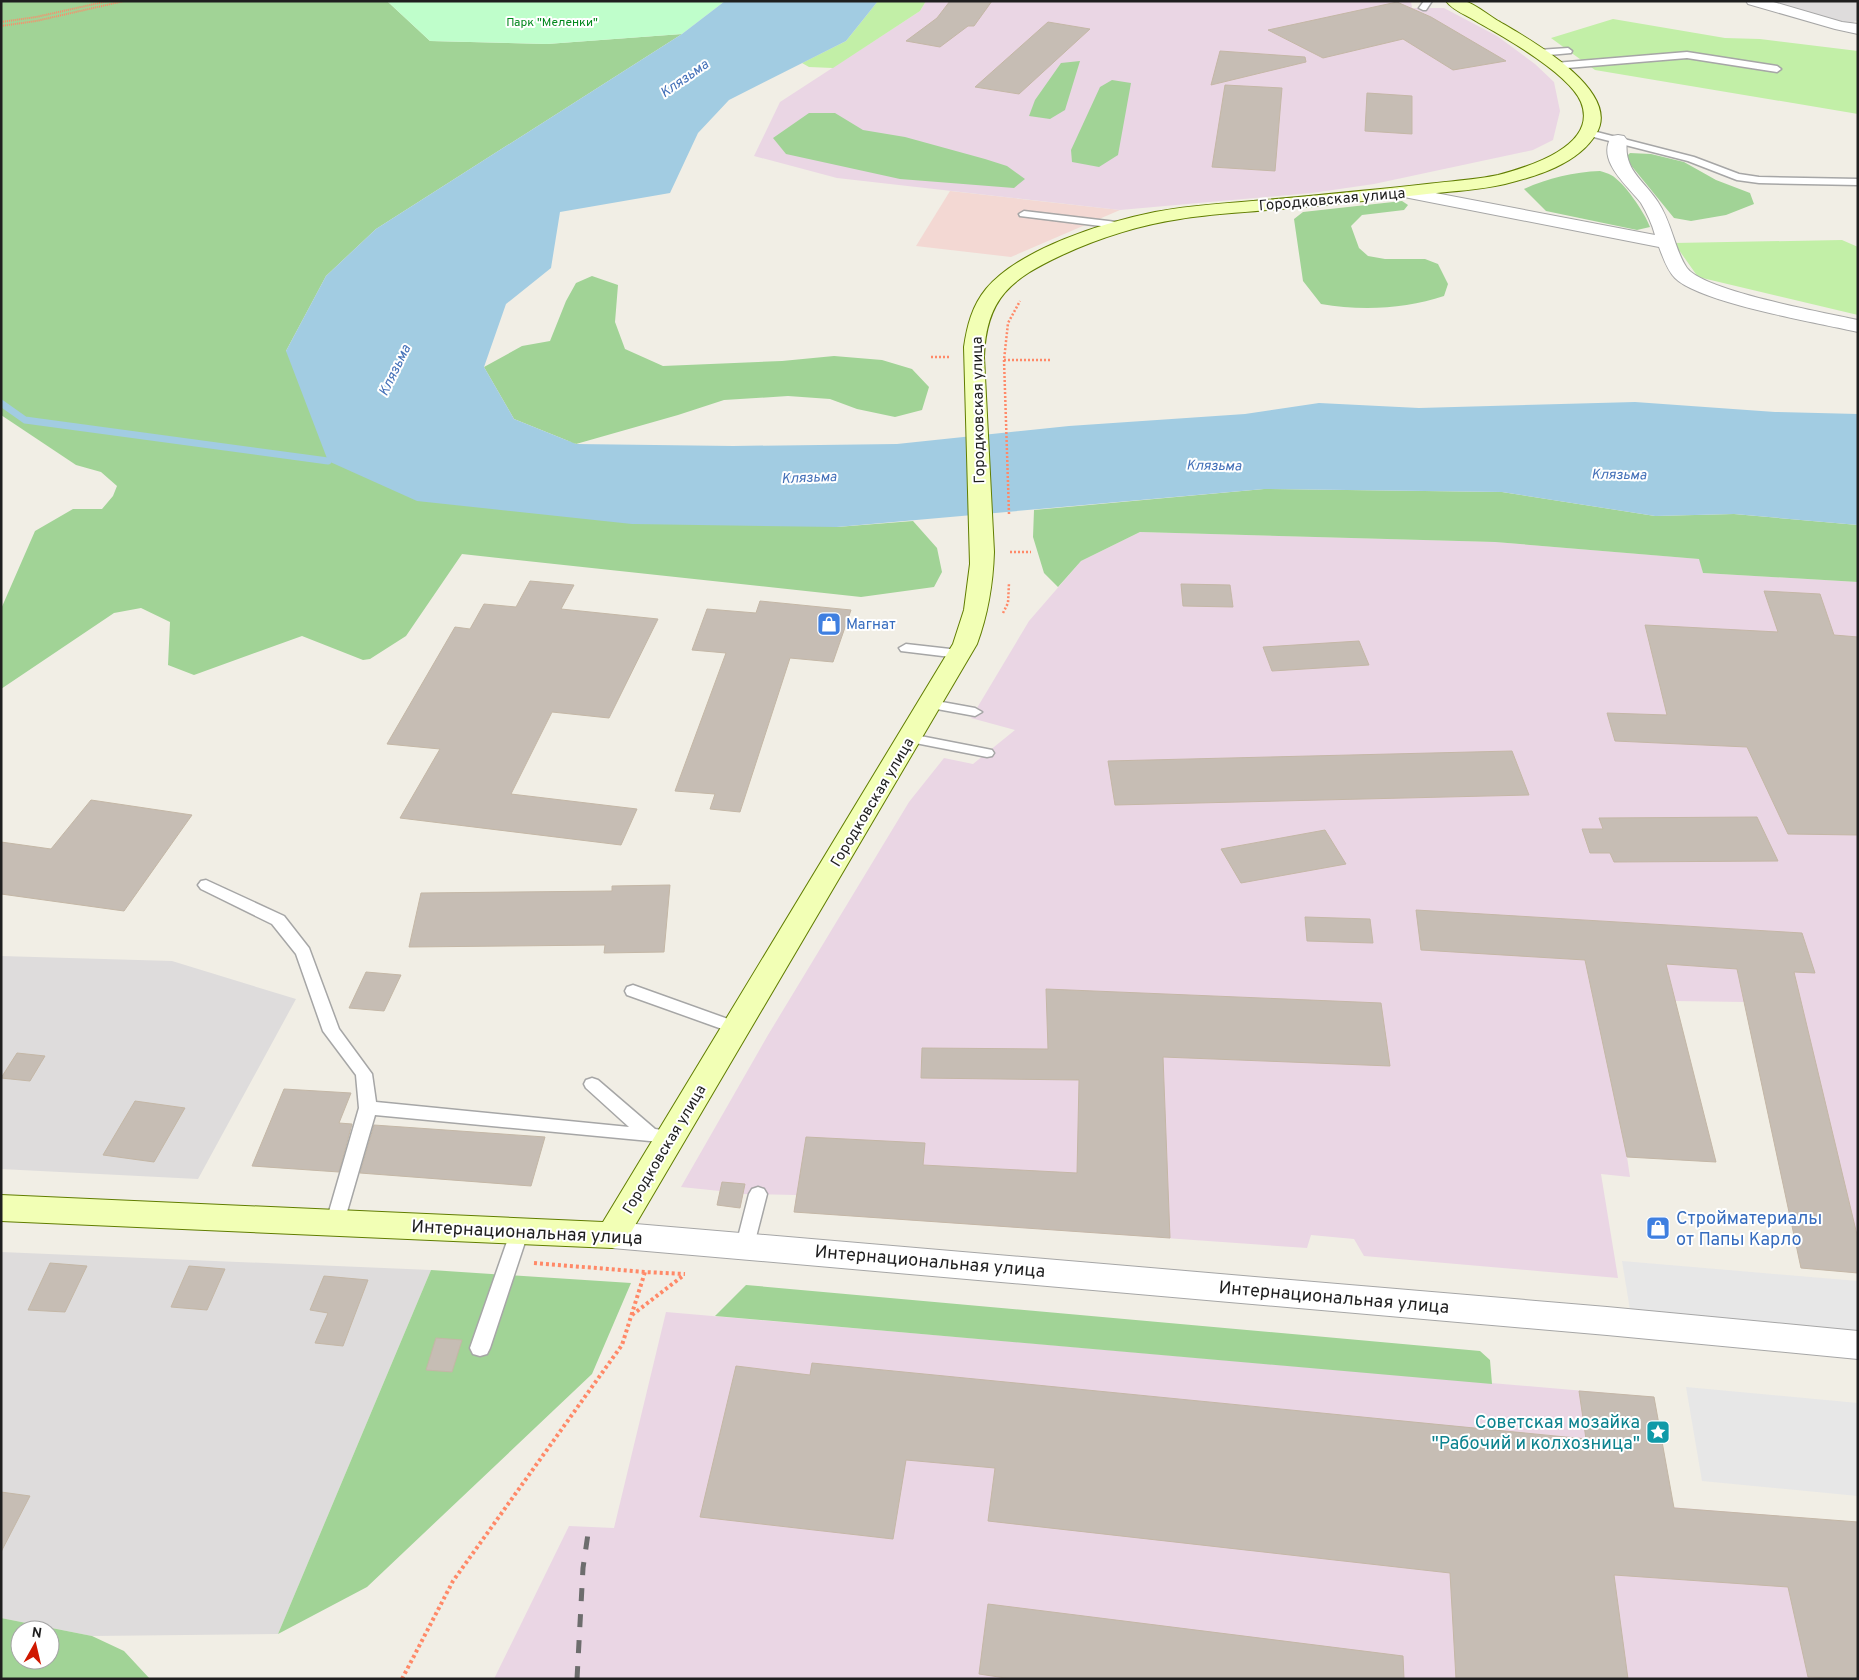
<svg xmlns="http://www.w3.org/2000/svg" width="1859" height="1680" font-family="Overpass,sans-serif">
	<rect width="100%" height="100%" fill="#f1eee5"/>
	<path fill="#dedcdc" d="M1768 1H1858V20L1850 24Z
		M1 956 172 961 296 999 198 1179 1 1169Z
		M1 1252 431 1270 278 1634 92 1636 1 1618Z"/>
	<path fill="#f3d8d3" d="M950 191 1120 210 1011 257 916 246Z"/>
	<path fill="#ead6e4" d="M926 1H1411L1412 8H1444L1497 36 1535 64 1554 82 1560 111 1553 140 1533 150 1374 184 1312 193 1120 210 837 178 754 156 780 102 920 11Z
		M1140 532 1495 542 1700 559 1703 573 1858 582V1273L1801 1268 1744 1002 1675 1001 1716 1162 1627 1157 1630 1177 1601 1174 1618 1278 1364 1256 1354 1239 1311 1235 1307 1248 794 1212 796 1195 743 1194 740 1208 717 1205 720 1191 681 1187 768 1035 909 802 944 758 973 764 1015 730 971 718 1029 621 1081 561Z
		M666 1312 1654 1397 1667 1469 1610 1465 1613 1500 1682 1508 1858 1522V1679H494L569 1526 614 1528Z"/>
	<path fill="#c2efa7" d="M878 1H926L920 11 833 68 809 67 802 63 846 41Z
		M1613 19 1725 38 1760 39 1858 51V114L1595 70 1551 38Z
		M1842 240 1858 247V315L1698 277 1674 243Z"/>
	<path fill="#a1d396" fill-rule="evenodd" d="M1 1H387L430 41 547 44 682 34 376 229 326 276 286 351 837 527 913 521 937 548 942 572 934 587 861 597 462 554 406 636 370 659 363 660 302 636 194 675 168 665 170 622 141 608 114 613 1 689V609L35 531 73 509H102L113 496 117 486 101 472 76 465 1 415Z
		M1080 61 1065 110 1050 119 1029 116 1035 100 1061 63Z
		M1112 80 1131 83 1118 155 1099 167 1072 162 1071 150 1100 87Z
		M809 113H835L863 130 905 137 985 159 1007 166 1025 179 1014 188 900 179 786 154 773 138Z
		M1630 153 1651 154 1684 162 1716 180 1750 193 1754 204 1726 215 1691 221 1674 218 1625 158Z
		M1600 171C1603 172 1608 173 1611 175 1624 182 1645 213 1650 227L1637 230 1546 211 1524 189C1548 178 1574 172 1600 171Z
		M1402 201 1408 205 1404 210 1362 215 1351 226 1359 248 1368 256 1385 259H1425L1438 264 1448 284 1444 296C1406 309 1361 311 1321 304L1303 281 1294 219 1303 212Z
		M592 276 618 285 615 322 625 349 663 366 782 361 834 356 882 360 912 369 929 387 922 410 895 417 857 409 830 399 788 396 724 400 678 415 576 444 514 419 484 367 522 346 550 341 566 301 576 283Z
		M1264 489 1502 492 1655 516 1734 514 1858 525V582L1703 573 1699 559 1495 542 1140 532 1081 561 1058 587 1044 573 1033 537 1034 510Z
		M431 1270 631 1283 592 1374 367 1587 278 1634Z
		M746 1285 1480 1351 1490 1360 1492 1384 715 1316Z
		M1 1618 92 1636 124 1651 150 1679H1ZM20 1630H50V1660H20Z"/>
	<path fill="#bffecb" d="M387 1H725L682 34 547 44 430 41Z"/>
	<path fill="#e7e7e7" d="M1622 1261 1858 1281V1336L1631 1316Z
		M1686 1387 1858 1403V1496L1702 1481Z"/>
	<path fill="#a2cce2" d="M725 1H878L846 41 729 100 698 133 670 193 560 212 551 268 506 304 484 367 514 419 576 444 733 446 897 444 1069 426 1245 414 1319 403 1419 408 1635 402 1775 412 1858 414V525L1734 514 1655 516 1502 492 1264 489 837 527 632 524 417 501 328 461 286 351 326 276 376 229 682 34Z"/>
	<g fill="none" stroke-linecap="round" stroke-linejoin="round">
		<path stroke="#a2cce2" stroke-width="7" d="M1 403 25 420 328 461"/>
	</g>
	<path fill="#c6bdb4" stroke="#c4b7a6" d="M950 1H992L974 26H968L940 47 906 41 937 18Z
		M1397 2 1431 17 1506 61 1453 70 1403 39 1323 58 1268 30Z
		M1048 22 1090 29 1019 94 975 87Z
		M1220 51 1305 57 1306 62 1211 85Z
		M1225 85 1282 88 1275 171 1212 167Z
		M1367 93 1412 96V134L1365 131Z
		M530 581 574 585 561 609 658 619 609 718 552 712 511 794 637 809 621 845 400 818 440 749 387 744 455 627 470 629 484 604 516 607Z
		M1181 584 1230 585 1233 607 1183 606Z
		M1764 591 1820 594 1834 635 1858 637V835L1788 834 1747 747 1615 741 1607 713 1667 715 1645 625 1778 632Z
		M760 601 851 610 833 662 790 658 740 812 710 809 715 794 675 791 726 653 692 650 707 609 756 613Z
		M1359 641 1369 665 1272 671 1263 647Z
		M1512 751 1529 795 1115 805 1108 761Z
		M91 800 192 815 124 911 1 894V842L51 849Z
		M1757 817 1778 861 1614 862 1610 853H1590L1582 829H1603L1599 818Z
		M1325 830 1346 864 1241 883 1221 849Z
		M670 885 664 952 604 953 605 945 409 947 421 893 612 891V886Z
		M1416 910 1802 933 1815 973 1794 972 1858 1239V1273L1801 1268 1737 969 1666 964 1716 1162 1627 1157 1585 960 1421 950Z
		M1305 917 1370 919 1373 943 1307 941Z
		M366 972 401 975 384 1011 349 1008Z
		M1046 989 1381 1003 1390 1066 1163 1057 1170 1238 794 1212 806 1137 925 1143 923 1165 1077 1173 1079 1080 921 1078 922 1048 1048 1049Z
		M17 1053 45 1056 30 1081 1 1078Z
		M284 1089 351 1093 339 1123 352 1124 339 1172 252 1166Z
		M135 1101 185 1108 154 1162 103 1155Z
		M374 1125 545 1137 531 1186 360 1173Z
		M722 1182 745 1184 740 1208 717 1205Z
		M50 1263 87 1266 65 1312 28 1310Z
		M189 1266 225 1269 207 1310 171 1307Z
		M324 1276 368 1280 343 1346 315 1343 328 1313 310 1310Z
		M436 1338 462 1340 452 1372 426 1370Z
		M812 1363 1586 1439 1579 1391 1654 1397 1674 1508 1858 1522V1679L1808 1677 1788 1587 1614 1575 1628 1679H1456L1450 1573 988 1521 995 1468 906 1460 893 1539 700 1517 736 1366 810 1375Z
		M1 1492 30 1496 1 1552Z
		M988 1604 1403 1656 1404 1679H1012L979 1674Z"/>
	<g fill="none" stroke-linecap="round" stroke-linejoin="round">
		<g stroke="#a6a6a6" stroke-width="3">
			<path id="service" d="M1424 1H1432L1426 10H1423L1419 8Z
				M1568 48 1572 51 1571 53 1538 56 1534 53 1538 50Z
				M1687 52 1777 66 1781 69 1777 72 1687 58 1555 69 1551 66 1555 63Z
				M1589 130 1694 157 1739 174 1759 177 1858 179V185L1759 183 1737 180 1688 161 1586 135V131Z
				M1024 211 1125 223 1130 226 1125 229 1020 216 1019 214Z
				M906 644 959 650 966 654 959 658 901 651 899 648Z
				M931 700 975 708 982 712 975 716 926 707 924 704Z
				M910 734 987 749 992 750 994 753 992 756 987 757 905 741 903 738 905 735Z
				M206 880 284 916 309 948 339 1029 372 1074 376 1102 629 1127 586 1088 584 1084 586 1080 592 1078 598 1080 655 1129 677 1132 680 1137 677 1142 671 1143 375 1115 344 1222 341 1227 335 1229 329 1227 326 1222 359 1108 356 1075 323 1031 296 954 272 924 201 889 198 885 201 881Z
				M633 985 742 1024 744 1028 742 1032 736 1034 627 995 625 991 627 987Z
				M758 1187 764 1189 767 1194 754 1245 751 1250 745 1252 739 1250 736 1245 749 1194 752 1189Z
				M520 1223 526 1225 529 1230 490 1348 487 1354 480 1356 473 1354 470 1348 511 1230 514 1225Z"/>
		</g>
		<g stroke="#a6a6a6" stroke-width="2">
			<path id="minor" d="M1746 1H1770L1842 22 1858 24V34L1835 29 1748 4Z
				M1618 135 1624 136 1627 140C1623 170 1643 179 1658 202 1672 223 1675 251 1687 268 1704 291 1826 313 1858 320V332C1819 323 1700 303 1675 278 1667 270 1663 257 1659 247L1404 197 1398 196 1395 192 1398 188 1404 187 1655 235C1652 224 1647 213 1641 203 1628 186 1595 160 1612 136Z"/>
		</g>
		<g stroke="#a6a6a6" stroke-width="2">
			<path id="tertiary" d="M612 1222 1607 1307 1858 1331V1359L1607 1335 612 1248 600 1244 595 1235 600 1226Z"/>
		</g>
		<g stroke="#617d00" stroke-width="2">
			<path id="secondary" d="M1446 1C1451 1 1459 0 1464 1 1476 4 1489 16 1500 22 1529 39 1623 91 1596 134 1578 164 1537 176 1505 184 1480 190 1453 191 1427 194 1374 200 1321 206 1267 210 1238 213 1209 214 1180 219 1139 225 1099 238 1062 255 1011 279 986 298 984 357L994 552C993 584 988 614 977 644L624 1244 612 1248 1 1221V1195L603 1222 953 644 964 610 970 564 964 347C967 326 972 306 986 289 1019 249 1105 222 1155 212 1192 205 1229 203 1266 200 1320 195 1373 190 1427 184 1450 181 1475 180 1498 175 1528 167 1599 146 1581 102 1569 74 1506 38 1479 23 1469 16 1453 11 1446 1Z"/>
		</g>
		<path stroke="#ff8968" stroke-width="2" stroke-dasharray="1 1" stroke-linecap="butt" d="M519 1H552
			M1 22 36 17 108 1
			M1 26 36 21 124 1"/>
		<path stroke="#ff8968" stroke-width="2.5" stroke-dasharray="2 2" stroke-linecap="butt" d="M931 357H950
			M1004 360H1050
			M1009 514 1004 360 1008 323 1020 301
			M1010 552H1031
			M1003 613 1008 603 1009 583"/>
		<path stroke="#ff8968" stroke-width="4" stroke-dasharray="3 3" stroke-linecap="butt" d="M534 1263 645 1272
			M632 1315 684 1275
			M402 1679 453 1581 622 1345 645 1272 685 1274"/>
		<use href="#service" fill="#fff" fill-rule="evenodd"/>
		<use href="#minor" fill="#fff" fill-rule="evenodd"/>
		<use href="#tertiary" fill="#fff" fill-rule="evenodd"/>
		<use href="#secondary" fill="#f2ffb5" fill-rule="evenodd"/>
		<path stroke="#6d6d6d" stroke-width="5" stroke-dasharray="13 13" stroke-linecap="butt" d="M577 1679 583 1568 589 1527"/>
	</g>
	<defs>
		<g id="shop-square" transform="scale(1.25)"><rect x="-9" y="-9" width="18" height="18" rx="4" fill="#3f7fe0" stroke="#fff"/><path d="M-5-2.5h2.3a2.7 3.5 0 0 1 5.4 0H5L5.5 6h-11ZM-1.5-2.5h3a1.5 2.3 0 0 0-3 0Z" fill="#fff"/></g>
		<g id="sight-square" transform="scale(1.25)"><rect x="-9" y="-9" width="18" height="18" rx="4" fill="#0f9aa8" stroke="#fff"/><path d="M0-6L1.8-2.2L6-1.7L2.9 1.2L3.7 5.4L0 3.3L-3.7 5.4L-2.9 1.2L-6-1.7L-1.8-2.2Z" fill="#fff"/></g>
	</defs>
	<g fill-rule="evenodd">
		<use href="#shop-square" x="829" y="624"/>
		<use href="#shop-square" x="1658" y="1228"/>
		<use href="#sight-square" x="1658" y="1432"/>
	</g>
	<g text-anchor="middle" stroke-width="4" stroke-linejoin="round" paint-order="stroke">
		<g font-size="12" fill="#03881d" stroke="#fff">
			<text x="552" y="26">Парк "Меленки"</text>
		</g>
		<g font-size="14" font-style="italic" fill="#4370b8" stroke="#fff">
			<text transform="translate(684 78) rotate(-35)" y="5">Клязьма</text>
			<text transform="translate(394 370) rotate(-64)" y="5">Клязьма</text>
			<text transform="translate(1214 465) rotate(1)" y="5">Клязьма</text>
			<text transform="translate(1619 474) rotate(1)" y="5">Клязьма</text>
			<text transform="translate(809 477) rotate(-2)" y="5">Клязьма</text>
		</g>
		<g font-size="15" fill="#1f1f1f" stroke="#fff">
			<text transform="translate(1332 199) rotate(-5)" y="5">Городковская улица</text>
			<text transform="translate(978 410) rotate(-91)" y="5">Городковская улица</text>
			<text transform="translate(872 802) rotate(-59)" y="5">Городковская улица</text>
			<text transform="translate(664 1149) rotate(-59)" y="5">Городковская улица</text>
		</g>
		<g font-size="15" fill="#366cbe" stroke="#fff" text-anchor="start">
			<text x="846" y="629">Магнат</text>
		</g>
		<g font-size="18" fill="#366cbe" stroke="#fff" text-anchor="start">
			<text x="1676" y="1224">Стройматериалы<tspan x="1676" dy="21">от Папы Карло</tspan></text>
		</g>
		<g font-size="18" fill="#1f1f1f" stroke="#fff">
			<text transform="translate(527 1232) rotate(3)" y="6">Интернациональная улица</text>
			<text transform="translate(930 1261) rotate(5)" y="6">Интернациональная улица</text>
			<text transform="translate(1334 1297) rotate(5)" y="6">Интернациональная улица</text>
		</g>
		<g font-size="18" fill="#0d838f" stroke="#fff" text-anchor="end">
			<text x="1640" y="1428">Советская мозайка<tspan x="1640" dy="21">"Рабочий и колхозница"</tspan></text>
		</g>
	</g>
	<rect width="1859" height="1680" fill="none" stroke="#1f1f1f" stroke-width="5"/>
	<g transform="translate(35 1645) rotate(8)"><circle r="24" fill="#ffffff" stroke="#a5a5a5"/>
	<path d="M0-4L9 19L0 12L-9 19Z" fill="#cf1800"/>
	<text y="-8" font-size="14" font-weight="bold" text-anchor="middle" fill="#1f1f1f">N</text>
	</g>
</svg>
